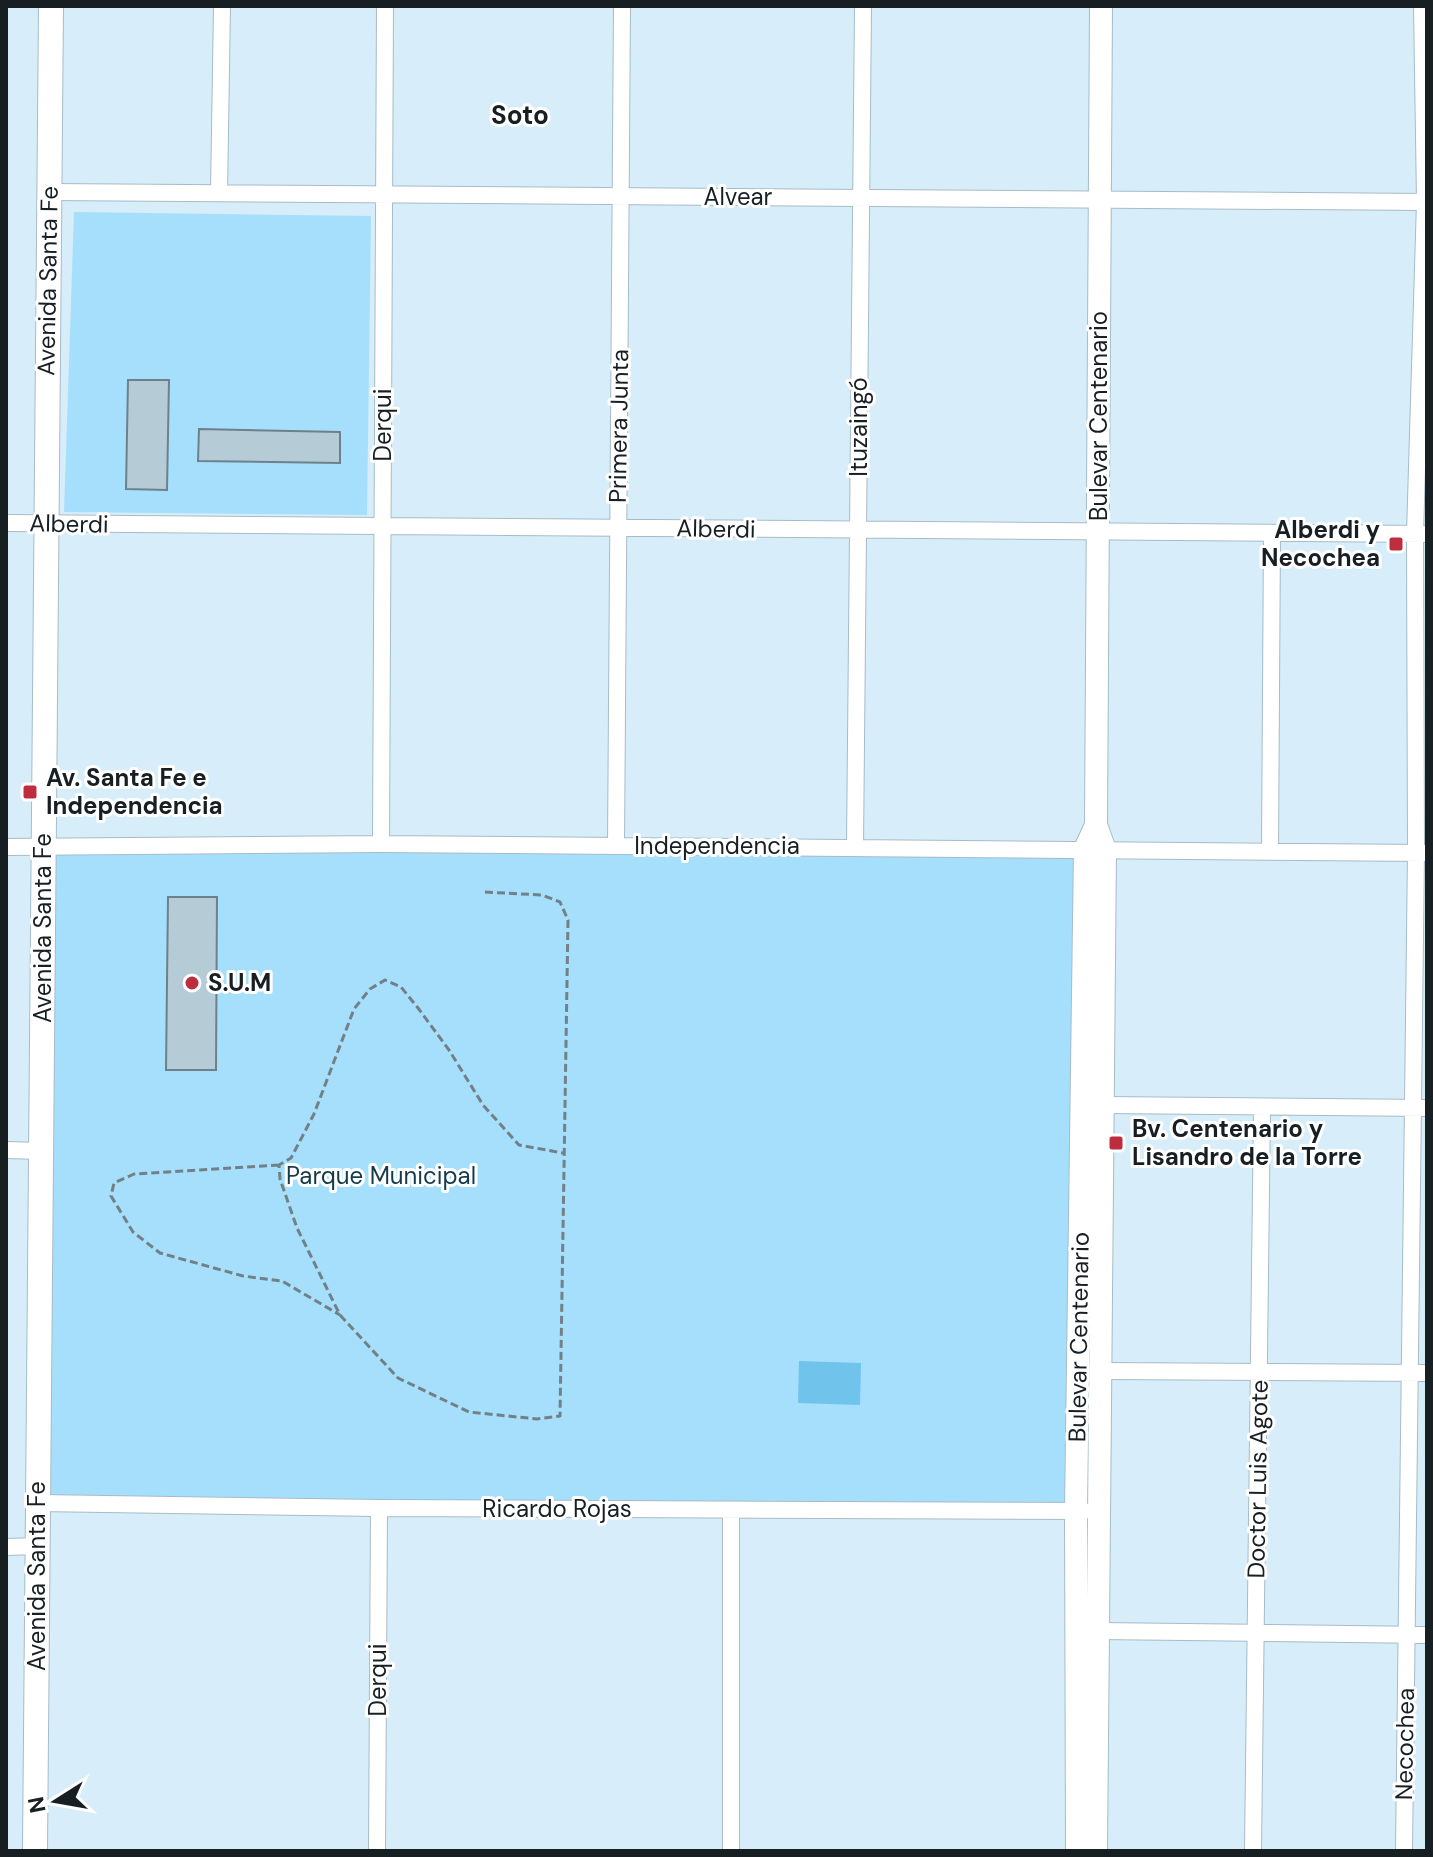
<svg xmlns="http://www.w3.org/2000/svg" width="1433" height="1857" font-family="'DM Sans',sans-serif">
	<rect width="100%" height="100%" fill="#d7edf9"/>
	<path fill="#a6dffb" d="M74 212 371 216 367 515 64 512Z
		M43 847 1085 849 1076 1510 38 1503Z"/>
	<path fill="#70c4eb" d="M799 1361 861 1363 860 1405 798 1403Z"/>
	<path fill="#b5cbd6" stroke="#6d818c" stroke-width="2" d="M128 380H169L167 490 126 489Z
		M199 429 340 432V463L198 461Z
		M168 897H217L216 1070H166Z"/>
	<g fill="none" stroke-linecap="round" stroke-linejoin="round">
		<g stroke="#a7bcc7" stroke-width="18">
			<path id="minor" d="M49 192 1427 202
				M219 193 222 6
				M6 523 1427 534
				M381 844 385 6
				M616 846 622 6
				M6 847 381 844 1427 853
				M855 847 863 6
				M1270 851 1272 534
				M1103 1105 1427 1108
				M6 1150 41 1151
				M1100 1371 1427 1373
				M38 1503 379 1508 1084 1511
				M6 1547 38 1546
				M1098 1631 1427 1635
				M377 1851 379 1508
				M731 1851V1510
				M1253 1851 1262 1107
				M1404 1851 1416 853 1415 534 1425 202 1422 6"/>
		</g>
		<g stroke="#a7bcc7" stroke-width="24">
			<path id="secondary" d="M1077 1851 1076 1510 1085 849 1096 825
				M1096 1851 1105 850 1096 825 1101 6"/>
		</g>
		<g stroke="#a7bcc7" stroke-width="26">
			<path id="primary" d="M35 1851 51 6"/>
		</g>
		<path stroke="#728088" stroke-width="3" stroke-dasharray="8 4" stroke-linecap="butt" d="M485 892 542 895 560 902 568 920 560 1416 537 1419 469 1412 398 1378 340 1315 297 1228 280 1179 279 1165 291 1158 314 1114 354 1009 370 989 385 980 401 987 418 1008 449 1050 483 1105 519 1145 563 1153
			M279 1165 134 1174 114 1183 111 1196 133 1232 160 1253 243 1276 282 1281 340 1315"/>
		<use href="#minor" stroke="#fff" stroke-width="16"/>
		<use href="#secondary" stroke="#fff" stroke-width="22"/>
		<use href="#primary" stroke="#fff" stroke-width="24"/>
	</g>
	<g fill="#be2d3e" stroke="#fff" stroke-width="3">
		<rect x="1388" y="536" width="16" height="16" rx="4"/>
		<rect x="22" y="784" width="16" height="16" rx="4"/>
		<circle cx="192" cy="983" r="8"/>
		<rect x="1108" y="1135" width="16" height="16" rx="4"/>
	</g>
	<g text-anchor="middle" stroke-width="6" stroke-linejoin="round" paint-order="stroke">
		<g font-size="24" fill="#171f23" stroke="#fff">
			<text x="738" y="205">Alvear</text>
			<text transform="translate(48 281) rotate(-89)" y="8">Avenida Santa Fe</text>
			<text transform="translate(1099 416) rotate(-90)" y="8">Bulevar Centenario</text>
			<text transform="translate(383 425) rotate(-90)" y="8">Derqui</text>
			<text transform="translate(619 426) rotate(-89)" y="8">Primera Junta</text>
			<text transform="translate(859 427) rotate(-90)" y="8">Ituzaingó</text>
			<text transform="translate(69 524) rotate(1)" y="8">Alberdi</text>
			<text transform="translate(716 529) rotate(1)" y="8">Alberdi</text>
			<text x="717" y="854">Independencia</text>
			<text transform="translate(43 928) rotate(-90)" y="8">Avenida Santa Fe</text>
			<text transform="translate(1079 1337) rotate(-89)" y="8">Bulevar Centenario</text>
			<text transform="translate(1258 1479) rotate(-89)" y="8">Doctor Luis Agote</text>
			<text x="557" y="1517">Ricardo Rojas</text>
			<text transform="translate(37 1576) rotate(-90)" y="8">Avenida Santa Fe</text>
			<text transform="translate(378 1680) rotate(-90)" y="8">Derqui</text>
			<text transform="translate(1405 1744) rotate(-89)" y="8">Necochea</text>
		</g>
		<g font-size="24" font-weight="bold" fill="#171f23" stroke="#fff" text-anchor="start">
			<text x="1380" y="538" text-anchor="end">Alberdi y<tspan x="1380" dy="28">Necochea</tspan></text>
			<text x="46" y="786">Av. Santa Fe e<tspan x="46" dy="28">Independencia</tspan></text>
			<text x="208" y="991">S.U.M</text>
			<text x="1132" y="1137">Bv. Centenario y<tspan x="1132" dy="28">Lisandro de la Torre</tspan></text>
		</g>
		<g font-size="24" fill="#153b4b" stroke="#fff">
			<text x="381" y="1184">Parque Municipal</text>
		</g>
		<g font-size="26" font-weight="bold" fill="#171f23" stroke="#fff">
			<text x="520" y="124">Soto</text>
		</g>
	</g>
	<rect width="1433" height="1857" fill="none" stroke="#171f23" stroke-width="16"/>
	<g transform="translate(56 1801) rotate(259)" stroke="#ffffff" stroke-width="6" paint-order="stroke">
	<path d="M0-6L14 30L0 20L-14 30Z" fill="#171f23"/>
	<text y="-12" font-size="22" font-weight="bold" text-anchor="middle" fill="#171f23">N</text>
	</g>
</svg>
